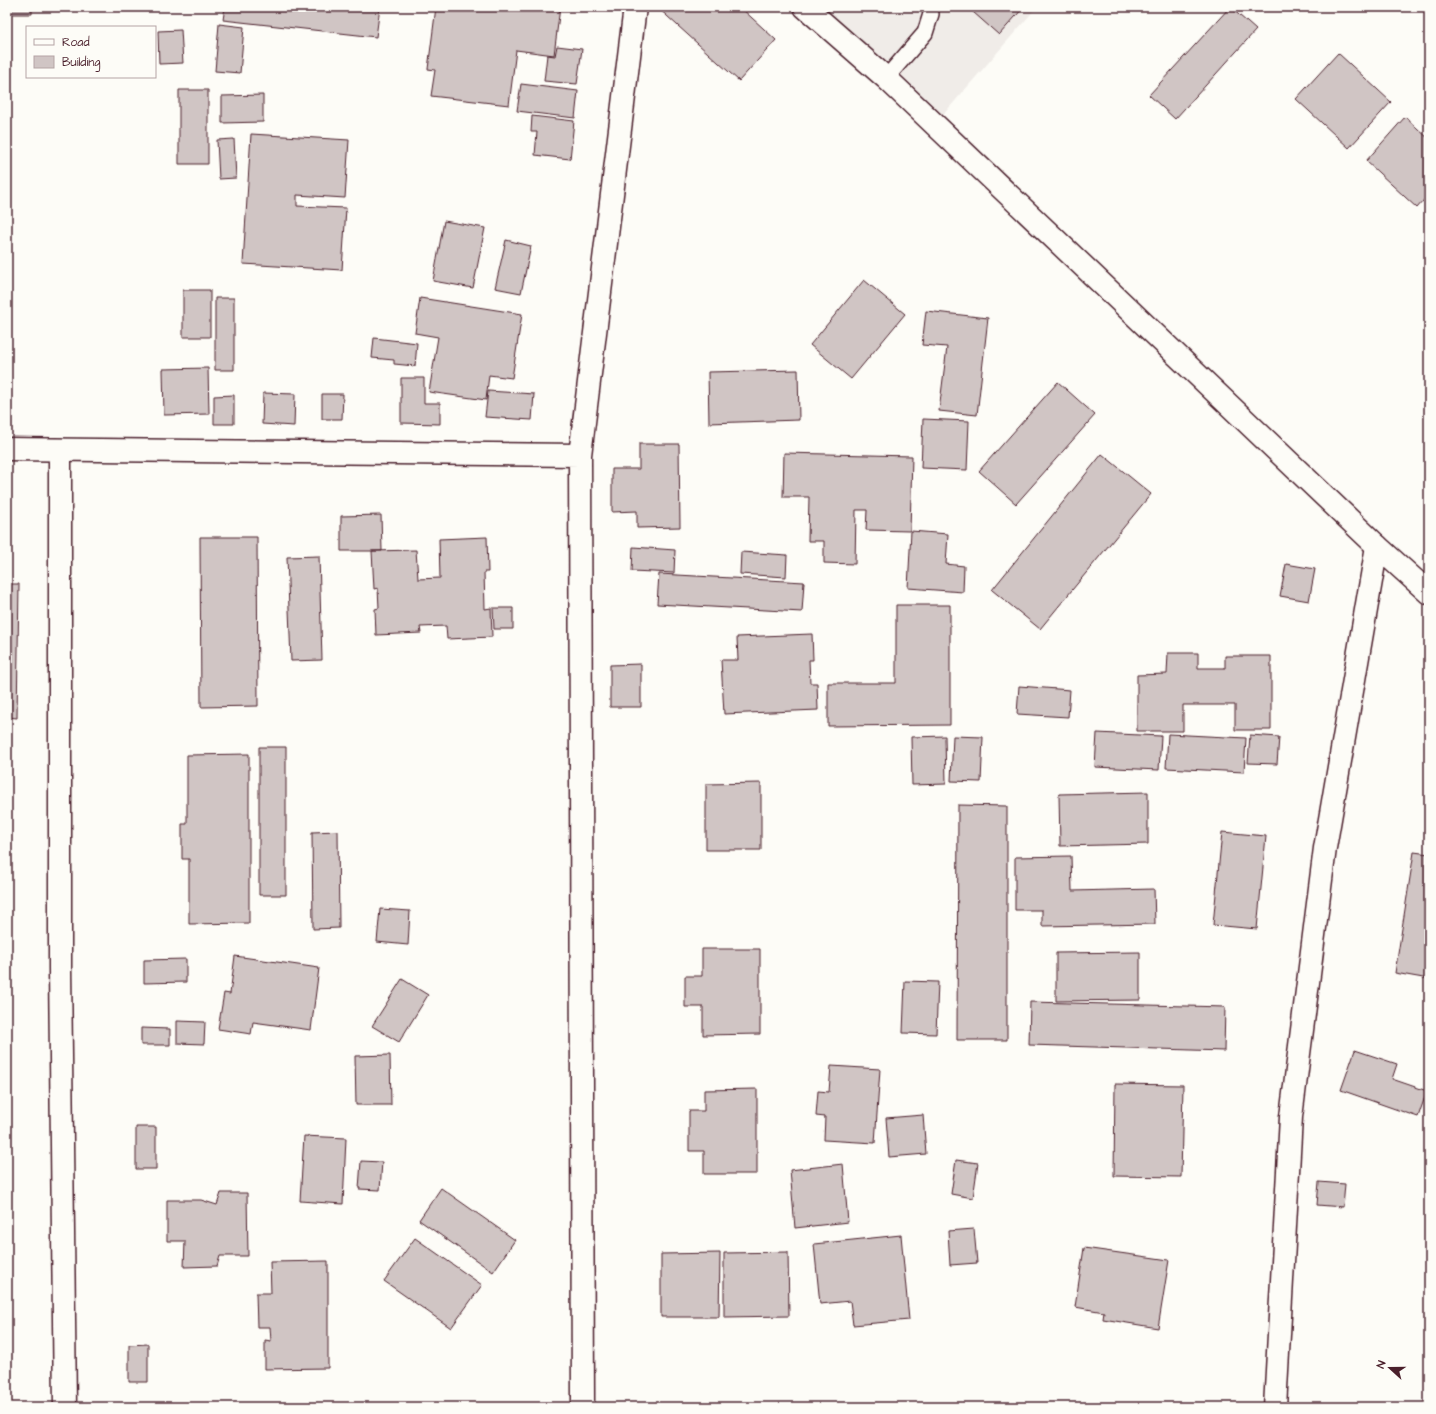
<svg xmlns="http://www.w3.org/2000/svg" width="1436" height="1414" font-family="'Architects Daughter',sans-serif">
	<rect width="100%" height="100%" fill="#fdfcf7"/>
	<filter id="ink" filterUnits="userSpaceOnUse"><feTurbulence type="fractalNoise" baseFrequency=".025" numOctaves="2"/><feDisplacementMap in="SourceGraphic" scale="8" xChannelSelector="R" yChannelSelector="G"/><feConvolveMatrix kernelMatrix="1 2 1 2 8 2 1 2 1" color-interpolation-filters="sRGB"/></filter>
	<g filter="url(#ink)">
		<path fill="#f0ece8" d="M814 7H1037L935 124Z"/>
		<path fill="#d0c5c4" stroke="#4a1f2b" d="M7 7H32V14H7Z
			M225 7H380L376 37 223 20Z
			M436 7H560L554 55 516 50 509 105 431 96 435 70 428 69Z
			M657 7H740L776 40 739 81Z
			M978 7H1024L999 35 973 12Z
			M1230 7 1256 30 1175 119 1149 95Z
			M219 24 244 27 240 73 215 71Z
			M181 30 183 63 159 64 158 31Z
			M557 46 582 49 577 84 544 81 547 55 555 56Z
			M1338 53 1391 102 1349 148 1296 99Z
			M521 84 578 91 575 118 517 111Z
			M179 90H208V164H179Z
			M263 95V122L222 123V96Z
			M532 116 574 121 570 159 535 155 537 132H531Z
			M1405 117 1429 139V194L1417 208 1366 161Z
			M251 134 349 140 345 198 297 195V206L346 208 342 270 243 264Z
			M234 139 236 178 219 179 217 140Z
			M444 221 485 228 473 288 433 281Z
			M506 240 531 246 521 293 495 288Z
			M864 280 905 314 851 379 810 345Z
			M183 290H210V337H183Z
			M215 298H234V370H215Z
			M420 298 522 314 512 378 489 375 486 400 429 392 438 337 415 333Z
			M926 311 988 318 977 415 939 411 947 347 922 345Z
			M374 338 417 343 415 366 394 364V360L372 358Z
			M208 368 209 414 164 415 163 369Z
			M798 370 799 420 709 423 708 372Z
			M401 378H424V403H440V424L401 423Z
			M1058 382 1095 415 1016 504 979 471Z
			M488 391 534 394 532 420 485 417Z
			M263 393 295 394 294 426 262 424Z
			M322 394H343L342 419H322Z
			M234 395V424H214V396Z
			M923 419 969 421 967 470 921 468Z
			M639 444H679L680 527 637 528V511L612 512V469H639Z
			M784 453 912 456 910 531 866 530 867 510H856L855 564 824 563V541H808L809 497H783Z
			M1102 454 1151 494 1040 629 992 590Z
			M381 515 382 551H341V516Z
			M911 531 948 534 946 564 964 566 963 592 908 588Z
			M200 537H257L258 706 201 707Z
			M487 537 488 572H484L485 609 491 608 492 637 447 639 446 626 420 627 421 633 376 635 375 609 379 608 378 588 374 589 372 551 416 550 418 579 440 578 439 539Z
			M633 547 675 550 674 573 632 571Z
			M741 552 787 555 786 577 740 574Z
			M319 556 322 660 291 661 287 557Z
			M1286 564 1315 569 1309 601 1280 596Z
			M659 574 804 582 802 612 657 604Z
			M7 584H19L17 718 7 717Z
			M896 605H950V725L828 726V683H896Z
			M493 608H513V629H494Z
			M812 634 813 660H809L810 683H817L818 710 724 714 721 660H738L737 637Z
			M1168 653H1198V668H1225V656H1271V730H1235V705H1183V731H1137V675L1167 674Z
			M641 664V707H610V665Z
			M1019 686 1070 690 1068 717 1017 714Z
			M1097 733 1161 736 1159 770 1095 767Z
			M1168 734 1246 738 1244 772 1166 768Z
			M1250 735 1279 737 1277 764 1248 763Z
			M945 736 946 784 912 785 911 737Z
			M953 736 983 737 981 782 951 781Z
			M259 747H286V895H259Z
			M249 754V923L189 924V859H182V824H187V755Z
			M761 783V850H706V784Z
			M1148 792V844L1060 846 1059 794Z
			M958 805 1007 806V1040H957Z
			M338 831 339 928 313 929 312 832Z
			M1222 832 1266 836 1257 929 1213 925Z
			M1414 852 1429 854V979L1395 973Z
			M1071 856 1072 891 1154 889 1155 924 1042 926V910H1015V857Z
			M380 909 410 911 408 945 377 942Z
			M702 949H760V1034L703 1035V1007H685V976H702Z
			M1140 952V1000L1056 1001V953Z
			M235 956 319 968 311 1030 253 1022 251 1034 218 1029 224 993 230 994Z
			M186 959V982L144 983V960Z
			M402 979 428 995 399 1042 372 1026Z
			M905 981 938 982 936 1034 903 1033Z
			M1030 1002 1225 1007 1224 1051 1029 1045Z
			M177 1021 205 1022 204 1044 177 1043Z
			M141 1028 170 1029V1045H141Z
			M1355 1050 1397 1064 1392 1079 1427 1091 1418 1117 1341 1090Z
			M390 1055 391 1105H356L355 1056Z
			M831 1066 880 1069 875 1143 824 1140 825 1117 816 1116 818 1091 829 1092Z
			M1115 1084 1183 1085 1181 1177 1114 1176Z
			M757 1089V1174H704V1151H689V1111H704V1090Z
			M923 1115 926 1154 889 1157 886 1118Z
			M136 1127H156V1169H136Z
			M304 1136 346 1138 343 1204 300 1201Z
			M956 1160 978 1163 973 1198 951 1194Z
			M361 1161 382 1162 380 1190 359 1189Z
			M843 1164 848 1222 795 1228 790 1170Z
			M1319 1182 1345 1184 1343 1207 1317 1205Z
			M441 1188 515 1240 493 1272 419 1220Z
			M221 1193H247L248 1256H220L217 1266 184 1267 185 1241H167V1200H201L217 1205Z
			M974 1229 977 1263 950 1265 948 1231Z
			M901 1235 909 1320 853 1325 850 1301 820 1304 814 1244Z
			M415 1238 482 1285 451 1328 384 1281Z
			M1084 1248 1169 1260 1158 1328 1103 1319 1104 1312 1075 1307Z
			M7 1250 8 1312H7Z
			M788 1252 789 1316 724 1317V1253Z
			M720 1253 719 1317H661V1254Z
			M328 1261V1368L265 1369V1340L271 1341 270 1327H257L256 1293H271L270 1262Z
			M148 1344V1382H129V1345Z"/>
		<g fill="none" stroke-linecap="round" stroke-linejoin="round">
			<g stroke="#4a1f2b" stroke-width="18">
				<path id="service" d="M886 78 925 33 931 14 930 7"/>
			</g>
			<g stroke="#4a1f2b" stroke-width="25">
				<path id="minor" d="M7 449 580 455
					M60 450V968L65 1407
					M583 1407 580 455 635 7
					M1275 1407 1291 1117 1325 848 1377 546"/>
			</g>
			<g stroke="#4a1f2b" stroke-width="25">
				<path id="tertiary" d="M805 7 886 78 1377 546 1429 593"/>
			</g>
			<use href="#service" stroke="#fdfcf7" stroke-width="15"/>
			<use href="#minor" stroke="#fdfcf7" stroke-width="22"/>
			<use href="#tertiary" stroke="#fdfcf7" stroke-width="22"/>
		</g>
	</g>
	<rect width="1436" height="1414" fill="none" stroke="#fdfcf7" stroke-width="24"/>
	<rect x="12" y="12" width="1412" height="1390" fill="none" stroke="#4a1f2b" stroke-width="1.5" filter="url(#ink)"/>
	<rect x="26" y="26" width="130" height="52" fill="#fdfcf7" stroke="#b5a4a5"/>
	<rect x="34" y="39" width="20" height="6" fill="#fdfcf7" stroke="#b5a4a5"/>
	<text x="62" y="46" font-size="12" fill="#4a1f2b">Road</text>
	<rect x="34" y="56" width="20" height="12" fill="#d0c5c4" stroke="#b5a4a5"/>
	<text x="62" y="66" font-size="12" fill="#4a1f2b">Building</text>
	<g transform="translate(1390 1368) rotate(291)" stroke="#fdfcf7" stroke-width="3" paint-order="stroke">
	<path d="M0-3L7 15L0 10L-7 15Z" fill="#4a1f2b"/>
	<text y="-6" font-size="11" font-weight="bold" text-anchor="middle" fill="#4a1f2b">N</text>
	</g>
</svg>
